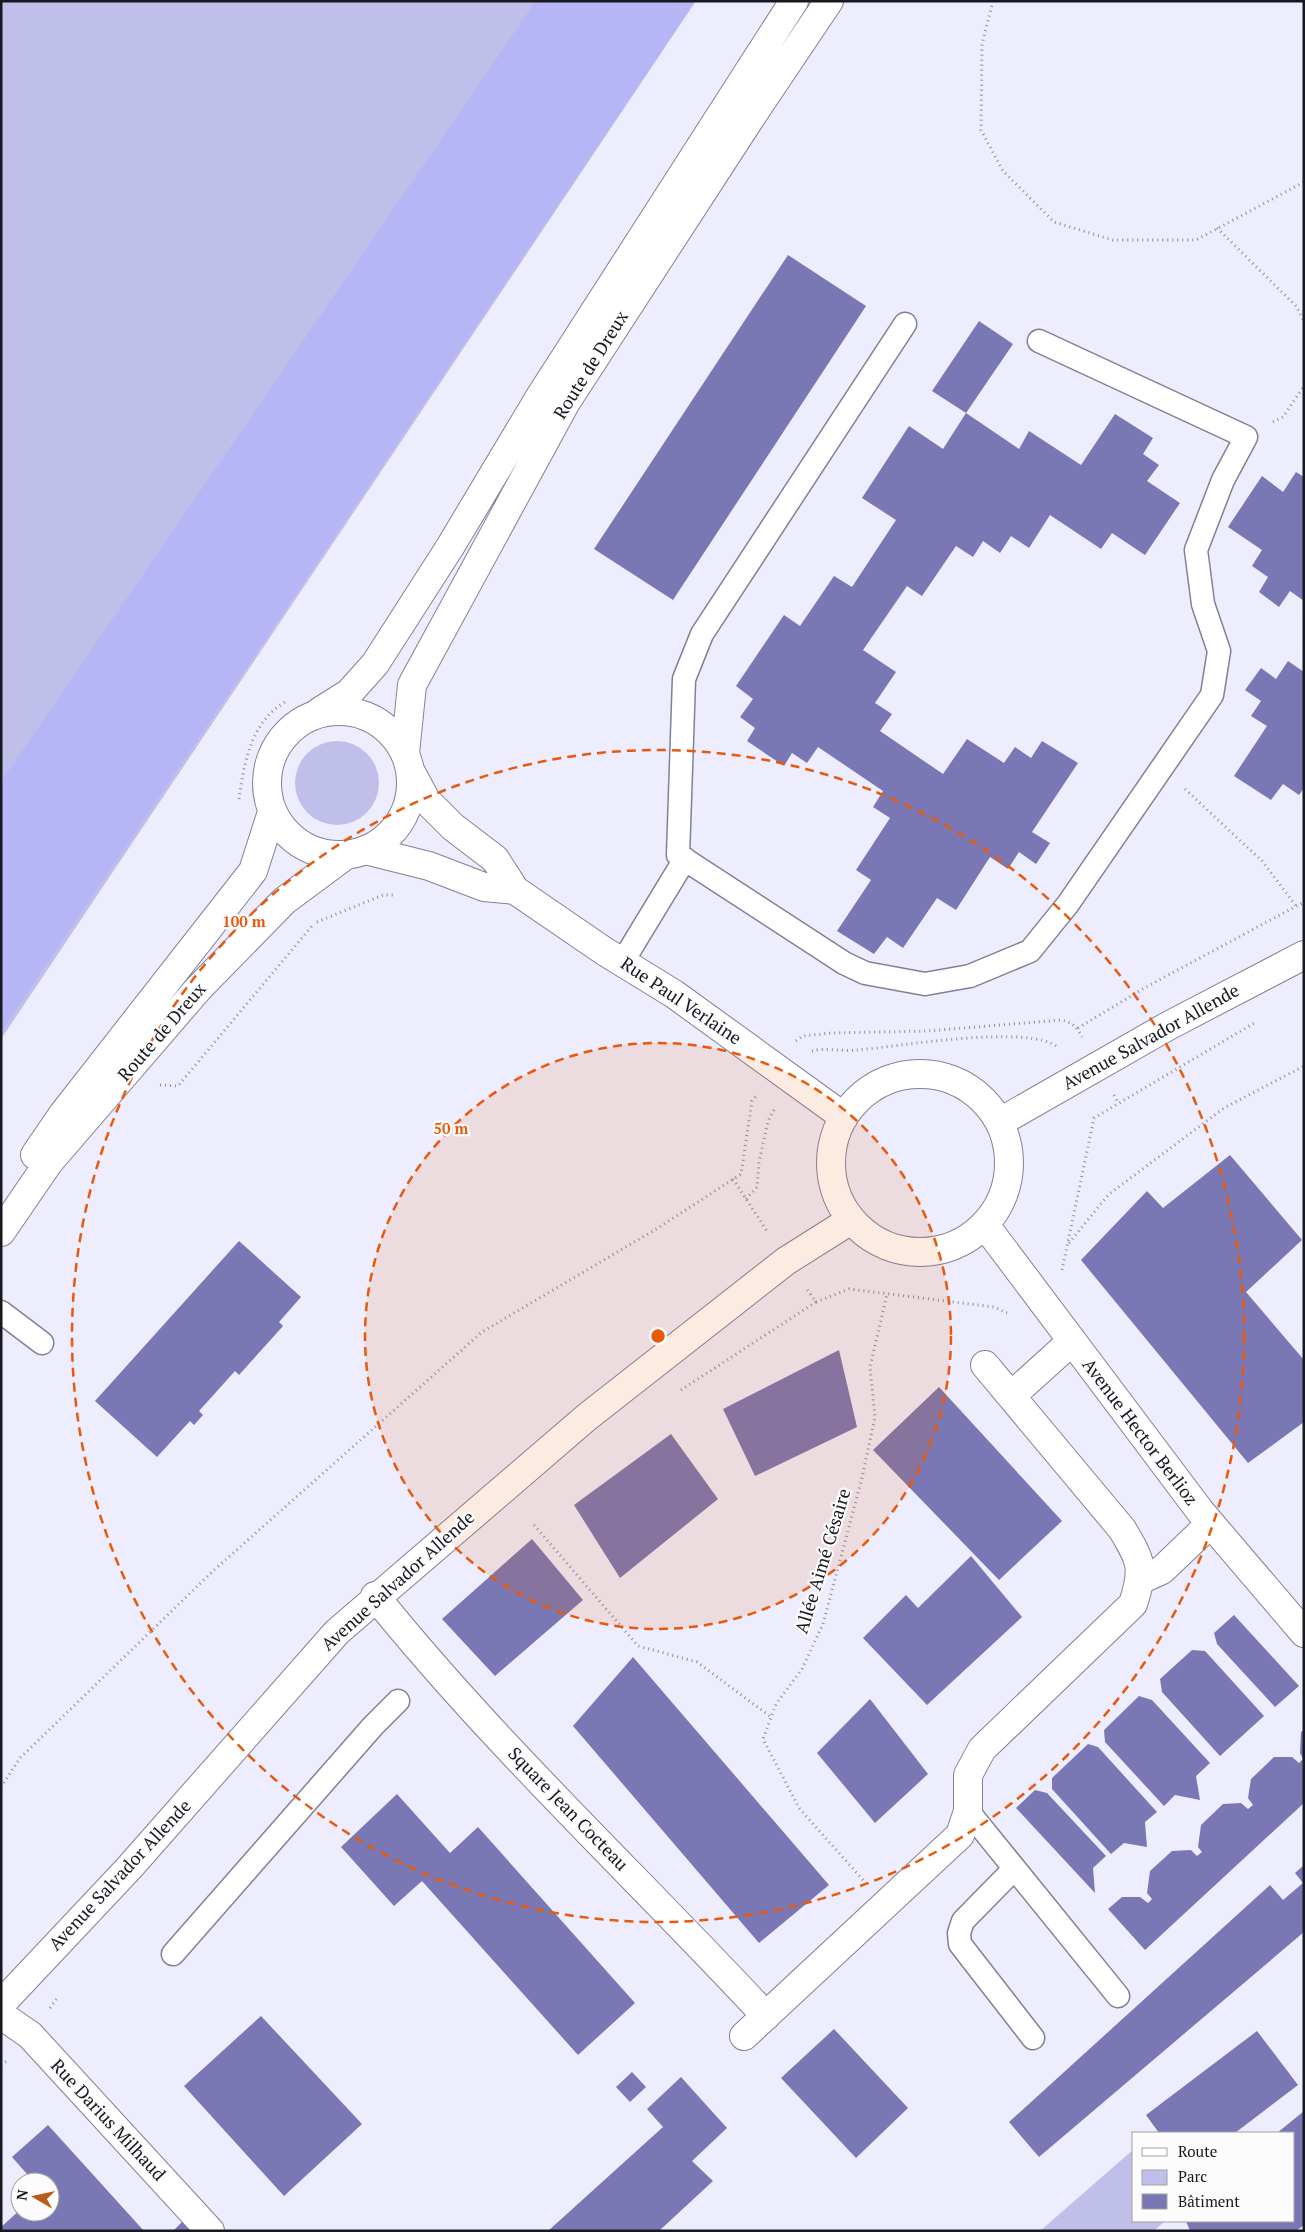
<svg xmlns="http://www.w3.org/2000/svg" width="1305" height="2232" font-family="'PT Serif',serif">
	<rect width="100%" height="100%" fill="#ededfd"/>
	<path fill="#bfbfe9" d="M1 1H696L1 1039Z
		M295 783a42 42 0 1 1 84 0a42 42 0 1 1-84 0Z
		M1134 2149V2221H1165L1154 2231H1040Z"/>
	<path fill="#b6b5f5" d="M536 1H695L1 1032V782Z"/>
	<path fill="#7978b4" d="M788 255 866 306 673 600 594 549Z
		M979 321 1013 344 966 413 932 391Z
		M966 413 1019 449 1029 431 1081 465 1115 414 1153 438 1143 454 1159 465 1147 481 1180 503 1145 555 1112 533 1101 549 1050 515 1029 548 1011 536 1000 553 983 541 973 557 956 546 922 596 907 586 863 650 896 672 875 703 892 714 880 731 943 774 967 739 1004 763 1015 747 1031 758 1042 741 1078 763 1032 832 1050 843 1036 864 1019 852 1008 869 990 857 956 910 937 898 903 948 887 937 874 954 837 931 871 880 856 870 890 818 873 807 883 791 818 747 807 763 792 753 784 766 747 741 755 728 740 717 753 699 736 686 784 615 800 626 834 576 852 587 896 520 862 498 909 426 943 449Z
		M1296 472 1304 477V601L1290 591 1279 607 1259 592 1268 577 1252 566 1262 550 1228 527 1262 476 1283 492Z
		M1288 661 1304 672V788L1299 795 1283 784 1271 800 1234 776 1267 726 1251 716 1261 701 1245 690 1261 668 1276 679Z
		M1230 1155 1302 1240 1246 1292 1304 1360V1422L1248 1463 1081 1260 1147 1191 1163 1208Z
		M239 1241 301 1297 279 1322 283 1326 239 1375 235 1371 199 1411 203 1415 194 1425 190 1421 157 1457 95 1401Z
		M839 1350 857 1427 755 1476 723 1409Z
		M939 1387 1062 1521 999 1580 873 1450Z
		M671 1434 718 1499 620 1578 574 1505Z
		M532 1539 583 1600 495 1676 442 1619Z
		M971 1556 1022 1617 927 1705 863 1638 906 1595 918 1608Z
		M1234 1615 1299 1686 1275 1707 1217 1644 1214 1633Z
		M1192 1650 1205 1651 1264 1716 1220 1756 1162 1692 1160 1679Z
		M633 1657 829 1885 759 1943 573 1726Z
		M1139 1696 1152 1700 1210 1763 1196 1776 1200 1800 1175 1795 1164 1806 1105 1742 1104 1730Z
		M870 1699 928 1774 875 1823 817 1753Z
		M1304 1730V1803L1145 1950 1108 1909 1122 1897H1140L1148 1903 1152 1899 1147 1893 1150 1871 1172 1851 1191 1850 1197 1856 1202 1852 1198 1847 1201 1825 1223 1804 1241 1803 1248 1809 1253 1805 1248 1798 1251 1779 1274 1757H1292L1299 1763 1303 1759 1300 1753 1301 1732Z
		M1088 1744 1098 1747 1157 1812 1145 1822 1147 1847 1124 1843 1111 1854 1052 1789V1778Z
		M1035 1790 1047 1793 1106 1856 1093 1868 1095 1893 1016 1808Z
		M397 1794 450 1853 478 1827 635 2003 578 2055 422 1881 394 1906 341 1847Z
		M1304 1865V1932L1039 2157 1009 2122 1270 1885 1283 1900 1303 1883 1295 1873Z
		M261 2016 362 2124 284 2196 184 2086Z
		M834 2029 908 2108 856 2158 781 2078Z
		M1257 2031 1298 2085 1235 2133H1159L1146 2115Z
		M632 2072 646 2087 630 2102 616 2087Z
		M681 2077 727 2128 692 2161 713 2181 659 2231H548L663 2127 647 2109Z
		M1304 2111V2225L1296 2231H1190L1186 2221H1294V2133H1277Z
		M48 2125 144 2231H1V2227L20 2210V2212H50V2182H34L12 2157Z
		M184 2220 194 2231H173Z"/>
	<g fill="none" stroke-linecap="round" stroke-linejoin="round">
		<g stroke="#808198" stroke-width="25">
			<path id="service" d="M905 324 702 634 684 679 678 855 844 963 865 973 925 984 970 976 1030 951 1068 904 1212 695 1219 651 1203 604 1196 550 1223 480 1246 437 1039 341
				M623 961 685 859
				M1 1312 42 1343
				M968 1811 1118 1996
				M1014 1869 963 1921 959 1933 960 1944 1033 2038
				M173 1954 373 1726 398 1701"/>
		</g>
		<g stroke="#808198" stroke-width="30">
			<path id="minor" d="M1000 1122 1168 1026 1304 955
				M985 1225 1200 1511 1304 1633
				M1011 1396 1072 1341
				M1142 1579 1162 1570 1210 1524
				M375 1596C495 1745 636 1876 766 2016
				M1 2015 30 2035 210 2231
				M744 2036 960 1835 968 1811V1775L982 1749 1133 1604C1145 1567 1141 1561 1122 1529L985 1365"/>
		</g>
		<g stroke="#808198" stroke-width="30">
			<path id="tertiary" d="M411 772 426 800 453 827 495 859 515 890 604 951 674 994 844 1117
				M365 850 429 866 484 887 515 890
				M831 1163a89 89 0 1 1 178 0a89 89 0 1 1-178 0Z
				M1 2004 129 1868 337 1632 587 1417 786 1261 851 1220"/>
		</g>
		<g stroke="#808198" stroke-width="30">
			<path id="primary" d="M267 783a72 72 0 1 1 144 0a72 72 0 1 1-144 0Z
				M319 712 349 693 375 664 450 547 541 395 794 1
				M405 753 412 685 566 402 755 111 829 1
				M35 1155 63 1114 253 871 272 812
				M1 1232 49 1162 198 989 284 901 346 855"/>
		</g>
		<path stroke="#8e8e9b" stroke-width="3" stroke-dasharray="1 4" stroke-linecap="butt" d="M993 1 982 44 981 130 1003 171 1054 222 1113 240H1196L1304 182
			M1217 228 1296 306 1304 321
			M1273 422 1283 417 1304 386
			M1185 789 1262 861 1296 906
			M239 799C244 763 251 722 285 702
			M317 922 383 895H395
			M1078 1028 1146 987 1304 902
			M796 1041 803 1036 831 1033 927 1031 1061 1020C1072 1022 1077 1027 1082 1037
			M812 1051C824 1047 843 1052 857 1050 897 1047 1031 1023 1059 1048
			M160 1085 178 1086 312 926
			M1114 1095 1118 1103
			M733 1179 767 1231
			M746 1199 757 1187 759 1162 768 1121 775 1108
			M1069 1243 1109 1194 1224 1108 1304 1066
			M1062 1270 1094 1118 1256 1022
			M816 1302 849 1289 994 1307 1007 1313
			M681 1390 816 1302 806 1288
			M534 1525 638 1646 697 1662 771 1717
			M1 1787 20 1758 213 1571 482 1332 658 1228 741 1174 752 1101 756 1096
			M863 1880 799 1808 763 1739 776 1704 802 1669 823 1624 862 1478 875 1417 870 1367 887 1294
			M50 2008 58 1997
			M1 2065 7 2061"/>
		<use href="#service" stroke="#fff" stroke-width="22"/>
		<use href="#minor" stroke="#fff" stroke-width="28"/>
		<use href="#tertiary" stroke="#fff" stroke-width="28"/>
		<use href="#primary" stroke="#fff" stroke-width="28"/>
	</g>
	<circle cx="658" cy="1336" r="293" fill="#e8590c" fill-opacity=".12"/>
	<g fill="none" stroke="#e8590c" stroke-width="2.5" stroke-dasharray="9 6">
		<circle cx="658" cy="1336" r="293"/>
		<circle cx="658" cy="1336" r="586"/>
	</g>
	<g text-anchor="middle" stroke-width="4.5" stroke-linejoin="round" paint-order="stroke">
		<g font-size="18" fill="#181821" stroke="#fcfcfc">
			<text transform="translate(591 365) rotate(-58)" y="6">Route de Dreux</text>
			<text transform="translate(681 1001) rotate(34)" y="6">Rue Paul Verlaine</text>
			<text transform="translate(162 1032) rotate(-49)" y="6">Route de Dreux</text>
			<text transform="translate(1151 1037) rotate(-29)" y="6">Avenue Salvador Allende</text>
			<text transform="translate(1140 1432) rotate(53)" y="6">Avenue Hector Berlioz</text>
			<text transform="translate(823 1561) rotate(-73)" y="6">Allée Aimé Césaire</text>
			<text transform="translate(398 1581) rotate(-42)" y="6">Avenue Salvador Allende</text>
			<text transform="translate(568 1809) rotate(46)" y="6">Square Jean Cocteau</text>
			<text transform="translate(120 1875) rotate(-47)" y="6">Avenue Salvador Allende</text>
			<text transform="translate(108 2120) rotate(47)" y="6">Rue Darius Milhaud</text>
		</g>
	</g>
	<circle cx="658" cy="1336" r="8" fill="#e8590c" stroke="#fcfcfc" stroke-width="2.5"/>
	<g font-size="15" text-anchor="middle" font-weight="bold" fill="#e8590c" stroke="#fcfcfc" stroke-width="4.5" stroke-linejoin="round" paint-order="stroke">
		<text x="244" y="927">100 m</text>
		<text x="451" y="1134">50 m</text>
	</g>
	<rect width="1305" height="2232" fill="none" stroke="#181821" stroke-width="5"/>
	<rect x="1132" y="2132" width="162" height="90" fill="#fcfcfc" stroke="#a1a1a4"/>
	<rect x="1142" y="2148" width="25" height="8" fill="#ffffff" stroke="#a1a1a4"/>
	<text x="1178" y="2157" font-size="15" fill="#181821">Route</text>
	<rect x="1142" y="2170" width="25" height="15" fill="#bfbfe9" stroke="#a1a1a4"/>
	<text x="1178" y="2182" font-size="15" fill="#181821">Parc</text>
	<rect x="1142" y="2194" width="25" height="15" fill="#7978b4" stroke="#a1a1a4"/>
	<text x="1178" y="2207" font-size="15" fill="#181821">Bâtiment</text>
	<g transform="translate(35 2197) rotate(279)"><circle r="24" fill="#fcfcfc" stroke="#a1a1a4"/>
	<path d="M0-4L9 19L0 12L-9 19Z" fill="#bb5a1b"/>
	<text y="-8" font-size="14" font-weight="bold" text-anchor="middle" fill="#181821">N</text>
	</g>
</svg>
